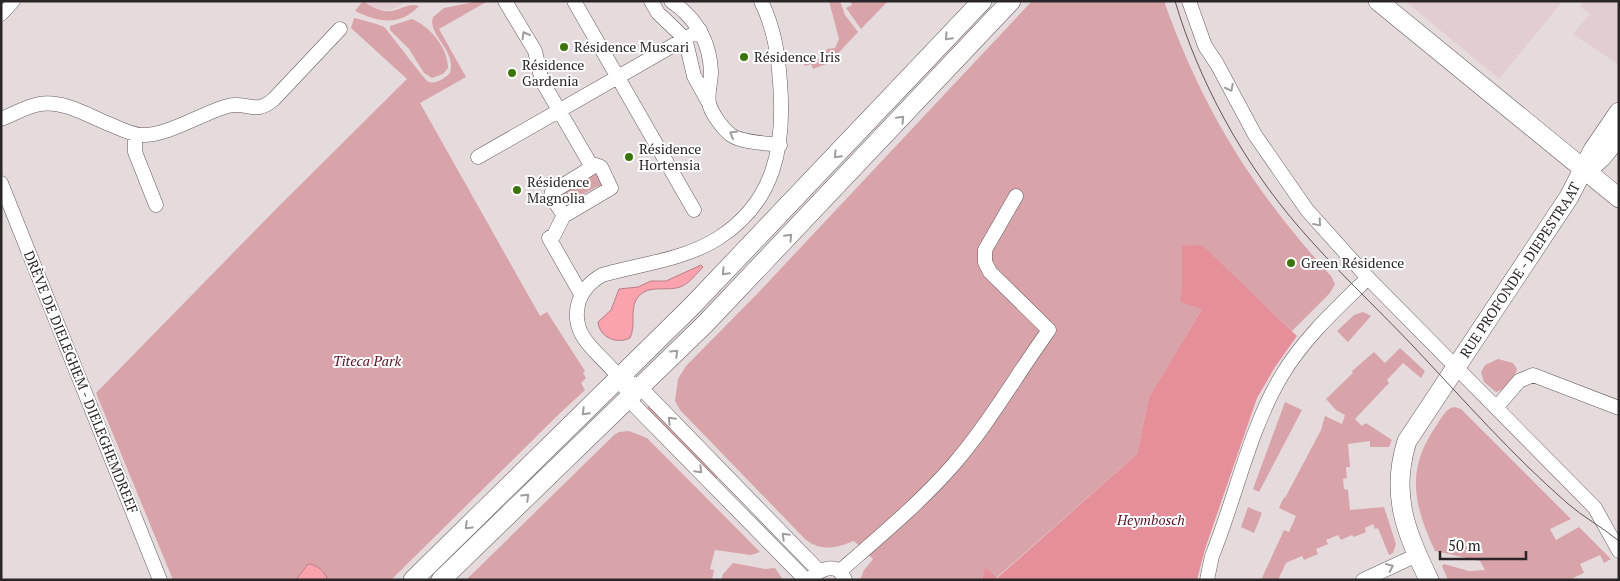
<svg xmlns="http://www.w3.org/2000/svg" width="1620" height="581" font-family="'PT Serif',serif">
	<rect width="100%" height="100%" fill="#e6dbdc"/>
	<path fill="#e2ced0" d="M363 1H405L396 8 388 10 374 9Z
		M1405 1H1563L1499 79Z
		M1583 1H1619V65L1573 34 1590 14 1580 6Z"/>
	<path fill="#d9a3aa" d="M363 1C395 24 401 0 419 6 399 27 378 22 355 11Z
		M479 1H488L439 29 466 77 420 103 540 316 547 312 585 371 583 373 586 378 581 383 585 390 557 416 391 580H173L96 393 276 209 407 79 351 28 354 18C359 19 382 25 384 27 392 35 424 80 429 82 437 84 445 78 450 73 457 50 427 35 433 17L444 8Z
		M829 1H840L845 15 858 32 829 63 813 69 811 64 805 66 804 64 823 58 827 49 835 48 839 39Z
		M850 1H888L861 29 846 8 852 5Z
		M1032 1H1164C1203 111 1253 190 1331 276L1335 284 1330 293 1292 331 1203 247 1202 309 1149 397 1137 454 996 578 985 568 982 580H860L864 570 873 559 854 541C836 548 821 552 805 539L680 410 675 401 678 379 686 366 757 294Z
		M412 19C429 26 448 47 448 68L443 74 432 78 424 73 409 49 390 30V26Z
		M596 171 605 181 600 189 598 186 571 201 572 204 565 208 555 196 590 178 589 175Z
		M1363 312 1371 316 1348 342 1337 331 1354 315Z
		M1400 348 1425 371 1421 378 1403 363 1387 380 1389 383 1355 419 1362 426 1366 423 1392 440 1389 447H1370V441L1348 444 1350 467H1346L1347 478 1343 479 1344 489 1348 490 1350 510 1384 507 1396 544 1393 553 1389 555 1378 528 1375 529 1373 524 1365 528 1366 532 1354 537 1352 535 1341 540 1338 535 1326 540 1328 544 1316 549 1318 554 1304 560 1302 556 1286 563 1278 580H1261L1284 530 1289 532 1296 516 1279 508 1284 497 1285 498 1321 430 1325 416 1342 424 1345 415 1336 410 1326 399 1353 373 1352 371 1374 352 1385 363Z
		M1498 359 1513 363 1517 369C1515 378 1505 390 1496 392L1484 382 1481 372 1485 365Z
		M1285 402 1302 410 1259 492 1253 489Z
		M650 405 717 476V478H714L646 409Z
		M1454 407 1461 409 1571 519 1550 529 1556 540 1579 527 1611 559 1604 563 1600 555 1580 564 1584 573 1573 578V580H1448L1442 566 1444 564 1469 571 1485 570 1480 561 1435 551C1414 505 1405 471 1436 426 1441 419 1445 409 1454 407Z
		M629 431 647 438 760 552 751 555 715 550 710 569 714 570 712 580H466L614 435 619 432Z
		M1248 507 1262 513 1254 533 1241 527Z
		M733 563 765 569 775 568 783 580H721L723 574Z"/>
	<path fill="#e58f9b" d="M1193 245 1203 246 1297 336 1275 367 1257 398 1205 549 1197 580H982L985 567 997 578 1137 454 1149 397 1202 309 1180 302 1182 288V246Z"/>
	<path fill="#faa2ae" stroke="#bc7d86" d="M701 265 703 267C696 274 689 284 680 287 665 292 646 283 636 300 630 311 636 326 630 338 618 344 600 339 598 322L611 310 619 289 638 287 651 281H666Z
		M308 564C317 564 325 572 328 580H296Z"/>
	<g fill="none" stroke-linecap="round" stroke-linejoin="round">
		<g stroke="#635a5b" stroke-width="15">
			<path id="street" d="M505 1 535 51 542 81 592 167
				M574 1 694 210
				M651 1 658 13 679 33 687 46 694 76 709 103
				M671 1C696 18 710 42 711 72 711 82 707 94 709 103 711 113 723 129 731 135 743 143 766 143 780 145
				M761 1C774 28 778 53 780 82 785 145 776 202 717 239 683 260 640 264 602 275 590 282 581 291 578 305 570 340 604 355 620 379 626 388 629 398 635 406L806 580
				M1189 1 1205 46 1217 64 1255 135 1307 210 1368 278 1595 508 1619 551
				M1 14 13 1
				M1 119C14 114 27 106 40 104 63 100 89 116 109 124 119 128 130 134 141 135 168 136 202 113 228 106 247 101 255 116 274 99L340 29
				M135 134V152L156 205
				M478 157 700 30
				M596 165 601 167 611 188 567 214H563L551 196 552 192Z
				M1 183 160 580
				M564 215 554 235 549 238 581 294
				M631 383 640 387 819 571
				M1496 408 1519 381 1533 375 1619 408
				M840 571C879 537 920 503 954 464 990 422 1017 374 1049 330L990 272 985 262V250L1016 196
				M812 577C821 570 830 565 840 571L845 580
				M1207 580 1212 556C1236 497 1249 430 1282 375 1304 338 1337 308 1368 278
				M1363 580 1417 555"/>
		</g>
		<g stroke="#635a5b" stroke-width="20">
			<g id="secondary">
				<path d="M1378 1 1619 198"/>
				<path d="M1591 167 1602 157 1619 136"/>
				<path d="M413 580 692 306 982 1"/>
				<path d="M441 580 705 324 1011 1"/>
				<path id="s1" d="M1429 580C1406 532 1390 495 1407 441L1569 197 1593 150 1619 112"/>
			</g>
		</g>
		<use href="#street" stroke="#fff" stroke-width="14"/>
		<use href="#secondary" stroke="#fff" stroke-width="19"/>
		<path stroke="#5d5758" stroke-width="1" d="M1175 1C1199 82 1243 162 1298 226 1334 268 1375 306 1413 346 1463 399 1512 455 1567 503 1583 517 1602 527 1619 541
			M1 5 5 1"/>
	</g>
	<defs><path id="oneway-chevron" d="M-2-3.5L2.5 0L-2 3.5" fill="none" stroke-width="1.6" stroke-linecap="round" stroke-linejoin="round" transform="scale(1.25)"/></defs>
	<g stroke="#9f9d9e">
		<use href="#oneway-chevron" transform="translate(525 35) rotate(-120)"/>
		<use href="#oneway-chevron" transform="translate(948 37) rotate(133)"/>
		<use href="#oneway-chevron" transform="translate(1230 88) rotate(63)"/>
		<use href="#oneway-chevron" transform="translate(901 119) rotate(-47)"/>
		<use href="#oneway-chevron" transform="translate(733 134) rotate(-150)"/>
		<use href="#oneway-chevron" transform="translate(837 155) rotate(134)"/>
		<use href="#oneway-chevron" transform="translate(1318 223) rotate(49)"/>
		<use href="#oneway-chevron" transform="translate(789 237) rotate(-46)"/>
		<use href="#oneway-chevron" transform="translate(725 272) rotate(134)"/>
		<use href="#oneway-chevron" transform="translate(675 353) rotate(-44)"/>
		<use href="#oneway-chevron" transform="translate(585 412) rotate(135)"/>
		<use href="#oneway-chevron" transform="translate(671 420) rotate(-135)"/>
		<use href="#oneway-chevron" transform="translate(699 470) rotate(45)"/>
		<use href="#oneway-chevron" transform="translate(526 497) rotate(-44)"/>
		<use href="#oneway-chevron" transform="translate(468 526) rotate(136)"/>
		<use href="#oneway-chevron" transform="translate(785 536) rotate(-135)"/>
		<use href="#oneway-chevron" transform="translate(1390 567) rotate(-25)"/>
	</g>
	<g fill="#3b750a" stroke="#fff" stroke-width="2">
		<circle cx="564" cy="47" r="5"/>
		<circle cx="744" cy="57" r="5"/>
		<circle cx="512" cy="73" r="5"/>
		<circle cx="629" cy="157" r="5"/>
		<circle cx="517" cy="190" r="5"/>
		<circle cx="1291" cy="263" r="5"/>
	</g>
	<g text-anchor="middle" stroke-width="4" stroke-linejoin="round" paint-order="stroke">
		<g font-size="14" fill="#2a2627" stroke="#fff" text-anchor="start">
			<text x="574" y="52">Résidence Muscari</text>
			<text x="754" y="62">Résidence Iris</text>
			<text x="522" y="70">Résidence<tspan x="522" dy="16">Gardenia</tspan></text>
			<text x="639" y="154">Résidence<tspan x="639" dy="16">Hortensia</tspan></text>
			<text x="527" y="187">Résidence<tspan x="527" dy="16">Magnolia</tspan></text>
			<text x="1301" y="268">Green Résidence</text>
		</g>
		<g font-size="14" fill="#2a2627" stroke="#fff">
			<text dy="5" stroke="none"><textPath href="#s1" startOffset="350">RUE PROFONDE - DIEPESTRAAT</textPath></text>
			<text transform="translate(81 382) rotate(68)" y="5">DRÈVE DE DIELEGHEM - DIELEGHEMDREEF</text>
		</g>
		<g font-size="14" font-style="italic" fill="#5c1024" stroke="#fff">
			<text x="367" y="366">Titeca Park</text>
			<text x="1151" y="525">Heymbosch</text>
		</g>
	</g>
	<rect width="1620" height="581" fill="none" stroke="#2a2627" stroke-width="5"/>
	<path d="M1440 551v8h86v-8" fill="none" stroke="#2a2627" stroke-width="2.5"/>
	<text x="1448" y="551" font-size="15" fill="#2a2627" stroke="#ffffff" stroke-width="4" paint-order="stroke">50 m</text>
</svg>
